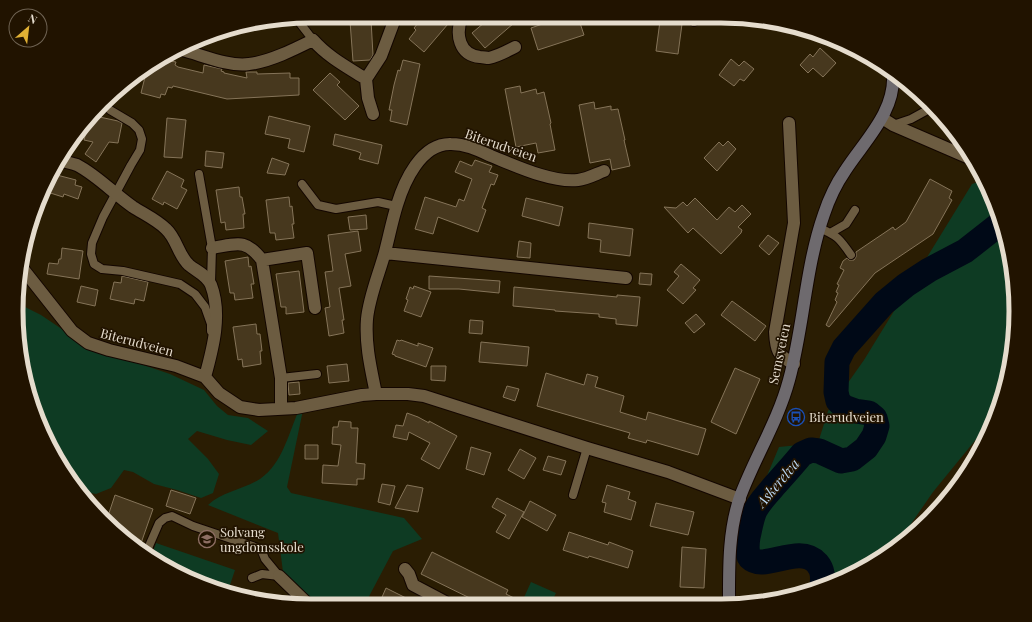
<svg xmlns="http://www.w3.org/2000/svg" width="1032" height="622" font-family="'Playfair Display',serif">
	<rect width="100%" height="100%" fill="#2a1d03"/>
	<path fill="#0e3b23" d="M984 180 1000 216 1013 272 1015 330 1006 387 995 416 933 492 895 547 868 567 822 586C823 577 823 570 817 563 799 543 770 570 750 557L756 502 779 447 818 443 828 411 864 360 972 184Z
		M17 303 41 315 87 346 170 374 204 390 217 406 228 415 248 418 268 431 251 445 227 440 197 431 188 439 208 459 219 474 213 493 201 498 177 490 154 484 133 472 124 470 111 488 96 494 81 491 66 475 32 406 16 311Z
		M299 410H303L287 487 291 493 404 518 422 539 393 551 365 604H314L295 587 283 572 278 533 208 505C222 492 244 489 260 479 283 463 288 434 299 410Z
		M156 543 235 570 228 591 198 584 151 557Z
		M531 582 556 593 550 605 521 604Z"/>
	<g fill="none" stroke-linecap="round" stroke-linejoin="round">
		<path stroke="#000917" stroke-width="25" d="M822 586C823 577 823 570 817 563 799 543 764 572 750 558 746 553 747 543 748 537 750 529 751 521 754 513 758 503 767 495 774 486 783 476 793 465 802 454L811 450 819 451 841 461 852 459 866 448 874 436 877 426 875 418 869 413 855 411 844 407 838 401 836 392 837 362 844 348 884 303 906 285 929 270 965 251 1002 222"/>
	</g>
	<path fill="#47381e" stroke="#857459" d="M423 17H454L424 52 409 39 416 30 414 28Z
		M491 17H521L485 48 472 33Z
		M562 17H578L584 35 538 50 531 28Z
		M371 20 373 55 370 60 353 61 350 21Z
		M660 21 682 24 678 54 656 51Z
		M820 48 836 63 823 77 813 68 808 73 800 65 810 54 813 57Z
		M731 59 739 66 744 61 754 69 744 81 740 79 734 86 719 75Z
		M164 60 176 62 175 65 178 67 203 73 204 65 222 69 221 71 224 72V73L247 78 246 72H257V74L290 73V78H299V95L227 99 173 86 172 88 168 87 165 95 161 94 160 98 141 93 147 69Z
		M403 60 420 64 407 125 390 121 392 110H389L394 85 398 70 400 71Z
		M330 73 340 82 337 85 359 106 345 120 313 90Z
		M520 86 521 93 536 89 537 94 544 92 551 123 550 124 555 150 538 153 536 143 516 147 505 89Z
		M594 102 595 109 611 106V110L618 109 625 140H624L630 166 612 170 610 159 590 163 579 105Z
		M95 116 118 121 122 123 118 143 109 142 96 162 85 154 93 142 84 140 88 124Z
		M269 116 310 126 304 152 288 148 290 139 265 134Z
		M167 118 186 120 182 158 164 157Z
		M335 134 382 145 378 164 359 159 361 153 356 151 333 145Z
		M728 141 736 149 717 171 704 158 719 142 723 146Z
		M206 151 224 153 222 168 205 166Z
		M272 158 289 164 285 175 267 173Z
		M475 160 492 166 489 172 498 175 494 185 491 184 482 208 486 210 478 232 438 217 433 234 415 229 425 197 456 207 459 199 464 201 472 179 455 172 460 161 472 166Z
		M167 171 184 180 181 187 187 190 177 209 164 202 163 205 152 199Z
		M53 174 76 180 75 185 82 187 78 199 64 194 63 197 44 191Z
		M930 179 952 191 949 198 952 200 933 234 875 273 829 327 826 325 837 302 835 300 838 293 836 292 839 285 837 284 844 270 840 268 843 261 847 258 849 260H854L856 257V252L893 227 895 230 906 222Z
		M239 187 240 197H242L245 214H243L244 228 226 230 225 222 221 223 216 190Z
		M289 197 290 207 292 206 294 224H292L294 238 276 240 275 233H270L266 200Z
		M526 198 563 207 559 226 522 216Z
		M695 198 717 220 729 207 735 212 742 205 751 214 738 227 742 230 741 233 721 254 693 228 688 233 664 207 676 208 683 202 687 206Z
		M366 215 367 229 350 230 348 217Z
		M589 223 633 229 630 256 600 252 601 240 588 238Z
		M358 231 361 251 345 254 351 286 339 288 344 320H342L344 333 329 336 325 308 330 307 325 272 333 271 328 235Z
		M768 235 779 243 769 255 759 246Z
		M519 241 531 243 530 258 517 257Z
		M62 248 83 251 79 279 47 274 49 263 58 264 59 259H61Z
		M248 257 249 267 251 266 254 284H251L253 298 235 300 234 293H230L225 261Z
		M681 264 700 280 693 288 696 290 683 304 667 290 679 276 674 272Z
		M299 271 304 312 286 314V307H281L276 274Z
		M640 273 652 274 651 285 639 284Z
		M122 276 148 282 144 301 135 299 134 304 110 299 114 282 121 283Z
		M429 276 500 281 499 293 459 289H429Z
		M81 286 98 290 95 306 77 302Z
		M414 286 431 292 421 317 404 311 408 300 406 299 410 287 413 289Z
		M514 287 617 297V295L640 297 637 326 616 324V319L599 317V314L555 311V310L513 306Z
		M732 301 766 326 755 341 721 315Z
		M696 314 705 324 694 333 685 323Z
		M470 320 483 321 482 334 469 333Z
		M256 324 257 334H260L262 351H260L261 364 243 367 242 359 238 360 233 327Z
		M397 340 400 341 401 340 418 346V343L433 348 426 367 395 356V355L392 354Z
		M481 342 529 347 527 366 479 362Z
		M347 364 349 381 329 383 327 366Z
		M431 366H446L445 381 431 380Z
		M735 368 760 379 736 434 711 422Z
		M546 373 584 385 587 374 598 377 595 387 624 396 620 412 646 420 648 412 706 429 698 455 647 440 646 443 628 438 630 433 537 406Z
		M299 382 300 394 289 395 288 383Z
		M507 386 519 389 515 401 503 397Z
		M407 413 418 417 429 423V421L457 436 439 469 421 459 430 443 409 432 407 440 393 437 396 425 403 426Z
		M339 421 351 422V428H358L356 463 365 464 364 479H357V485L322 483 323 465 338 466 341 445 332 444 333 427H338Z
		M305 445H318V459H305Z
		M471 447 491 453 484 475 466 469Z
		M520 449 536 458 524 479 508 470Z
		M548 456 566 461 561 475 543 470Z
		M382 484 395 486 390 505 378 502Z
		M407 485 423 488 418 512 395 508Z
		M607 485 630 492 628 499 636 502 631 520 604 512 606 503 602 502Z
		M171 490 196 498 190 514 166 506Z
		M115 495 153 509 139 549 132 545 107 519Z
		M497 498 524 512 509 539 496 532 506 515 492 507Z
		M530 501 556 515 547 531 522 517Z
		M656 503 694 512 688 535 650 526Z
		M569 532 608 545 609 542 633 551 628 568 589 556 588 558 563 550Z
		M682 547 706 549 704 588 680 587Z
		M432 552 508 590 506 594 526 604H482L421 574Z
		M386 588 418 604H379Z"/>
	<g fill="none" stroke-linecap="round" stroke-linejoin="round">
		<g stroke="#130600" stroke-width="10">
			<path id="lane" d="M296 18 313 40
				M693 18 694 22
				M110 110 132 123 139 130 142 139 140 150 131 165 103 217 92 243 91 254 94 264 102 269 123 271 180 284 195 294 205 307 211 324V331
				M893 125 911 119 933 107
				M199 174 212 248 211 283
				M302 184 318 205 336 209 378 202 396 206
				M819 228C837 235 840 239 851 255
				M832 232 846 224 855 210
				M281 378 317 374
				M573 495 587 448
				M146 553 159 523 165 518 172 516 193 526 261 549 265 559 279 576
				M252 578 262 574 279 576"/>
		</g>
		<g stroke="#130600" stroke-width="14">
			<path id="street" d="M462 17C455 34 459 55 480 57 483 57 486 58 489 58 498 56 507 51 515 47
				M182 50C202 55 229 67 249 64 269 62 295 49 313 40 328 57 347 67 366 79
				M373 114 368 98 366 79 381 56 396 16
				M882 118 893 125 974 160
				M789 123 794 223 775 332C776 350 777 355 794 364
				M59 160C65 162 71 163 77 165 98 176 114 194 133 207 144 214 157 220 166 229 177 239 178 255 189 265 196 271 207 275 211 285 222 314 213 348 205 377L219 393 240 407 259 410 296 408 362 395 376 394H408L424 396 587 448 668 472 740 499
				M212 248C237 244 245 238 262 260L307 253 315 308
				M385 253 626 278
				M262 260 281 378V408
				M23 269 72 331 88 343 109 350 176 366 205 377
				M376 394C371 369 365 345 367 319 369 297 379 274 385 252 389 237 392 221 397 205 404 182 421 143 451 144 466 144 478 150 491 156 516 166 552 183 578 180 587 179 596 174 604 171
				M405 569 409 574 413 585 449 604
				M279 576 308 604"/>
		</g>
		<g stroke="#130600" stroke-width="14">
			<path id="secondary" d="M729 605C729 569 728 532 740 497 755 457 778 421 789 380 804 326 805 268 824 214 829 199 836 184 845 171 865 140 896 112 893 72"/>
		</g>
		<use href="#lane" stroke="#6c5c41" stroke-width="8"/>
		<use href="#street" stroke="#6c5c41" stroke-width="12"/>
		<use href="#secondary" stroke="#6e6a6e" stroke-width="12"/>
	</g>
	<defs>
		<g id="bus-ring" transform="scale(0.9)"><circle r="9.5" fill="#211300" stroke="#1a4fb4" stroke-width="1.5"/><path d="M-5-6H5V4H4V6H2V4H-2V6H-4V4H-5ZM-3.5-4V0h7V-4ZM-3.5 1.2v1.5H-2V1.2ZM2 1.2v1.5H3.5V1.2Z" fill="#1a4fb4"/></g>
		<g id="school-ring" transform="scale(0.9)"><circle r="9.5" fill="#211300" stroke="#8d6e63" stroke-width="1.5"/><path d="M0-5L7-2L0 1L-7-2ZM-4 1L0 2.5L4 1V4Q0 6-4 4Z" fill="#8d6e63"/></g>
	</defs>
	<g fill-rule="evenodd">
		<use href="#bus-ring" x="796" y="417"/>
		<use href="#school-ring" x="207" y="539"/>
	</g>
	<g text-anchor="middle" stroke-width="3.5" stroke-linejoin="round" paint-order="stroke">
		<g font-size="13" fill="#e5dccd" stroke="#211300">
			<text transform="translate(501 145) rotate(19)" y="5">Biterudveien</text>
			<text transform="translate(137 342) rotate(15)" y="5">Biterudveien</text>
			<text transform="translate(779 354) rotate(-78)" y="5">Semsveien</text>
		</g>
		<g font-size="13" fill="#e5dccd" stroke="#211300" text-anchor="start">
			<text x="809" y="422">Biterudveien</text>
			<text x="220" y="537">Solvang<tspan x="220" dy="15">ungdomsskole</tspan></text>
		</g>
		<g font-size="14" font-style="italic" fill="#bad8f5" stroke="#211300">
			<text transform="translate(778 483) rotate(-50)" y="5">Askerelva</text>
		</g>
	</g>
	<path d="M0 0H1032V622H0ZM311 23H721A288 288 0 0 1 1009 311V311A288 288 0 0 1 721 599H311A288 288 0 0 1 23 311V311A288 288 0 0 1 311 23Z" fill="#211300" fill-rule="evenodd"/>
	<path fill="none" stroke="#e5dccd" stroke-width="5" d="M311 23H721A288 288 0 0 1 1009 311V311A288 288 0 0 1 721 599H311A288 288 0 0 1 23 311V311A288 288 0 0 1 311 23Z"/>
	<g transform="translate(28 28) rotate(28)"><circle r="19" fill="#211300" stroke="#6f6352"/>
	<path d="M0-3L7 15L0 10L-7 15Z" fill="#e0b034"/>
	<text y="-6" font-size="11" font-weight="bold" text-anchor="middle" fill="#e5dccd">N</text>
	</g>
</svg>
